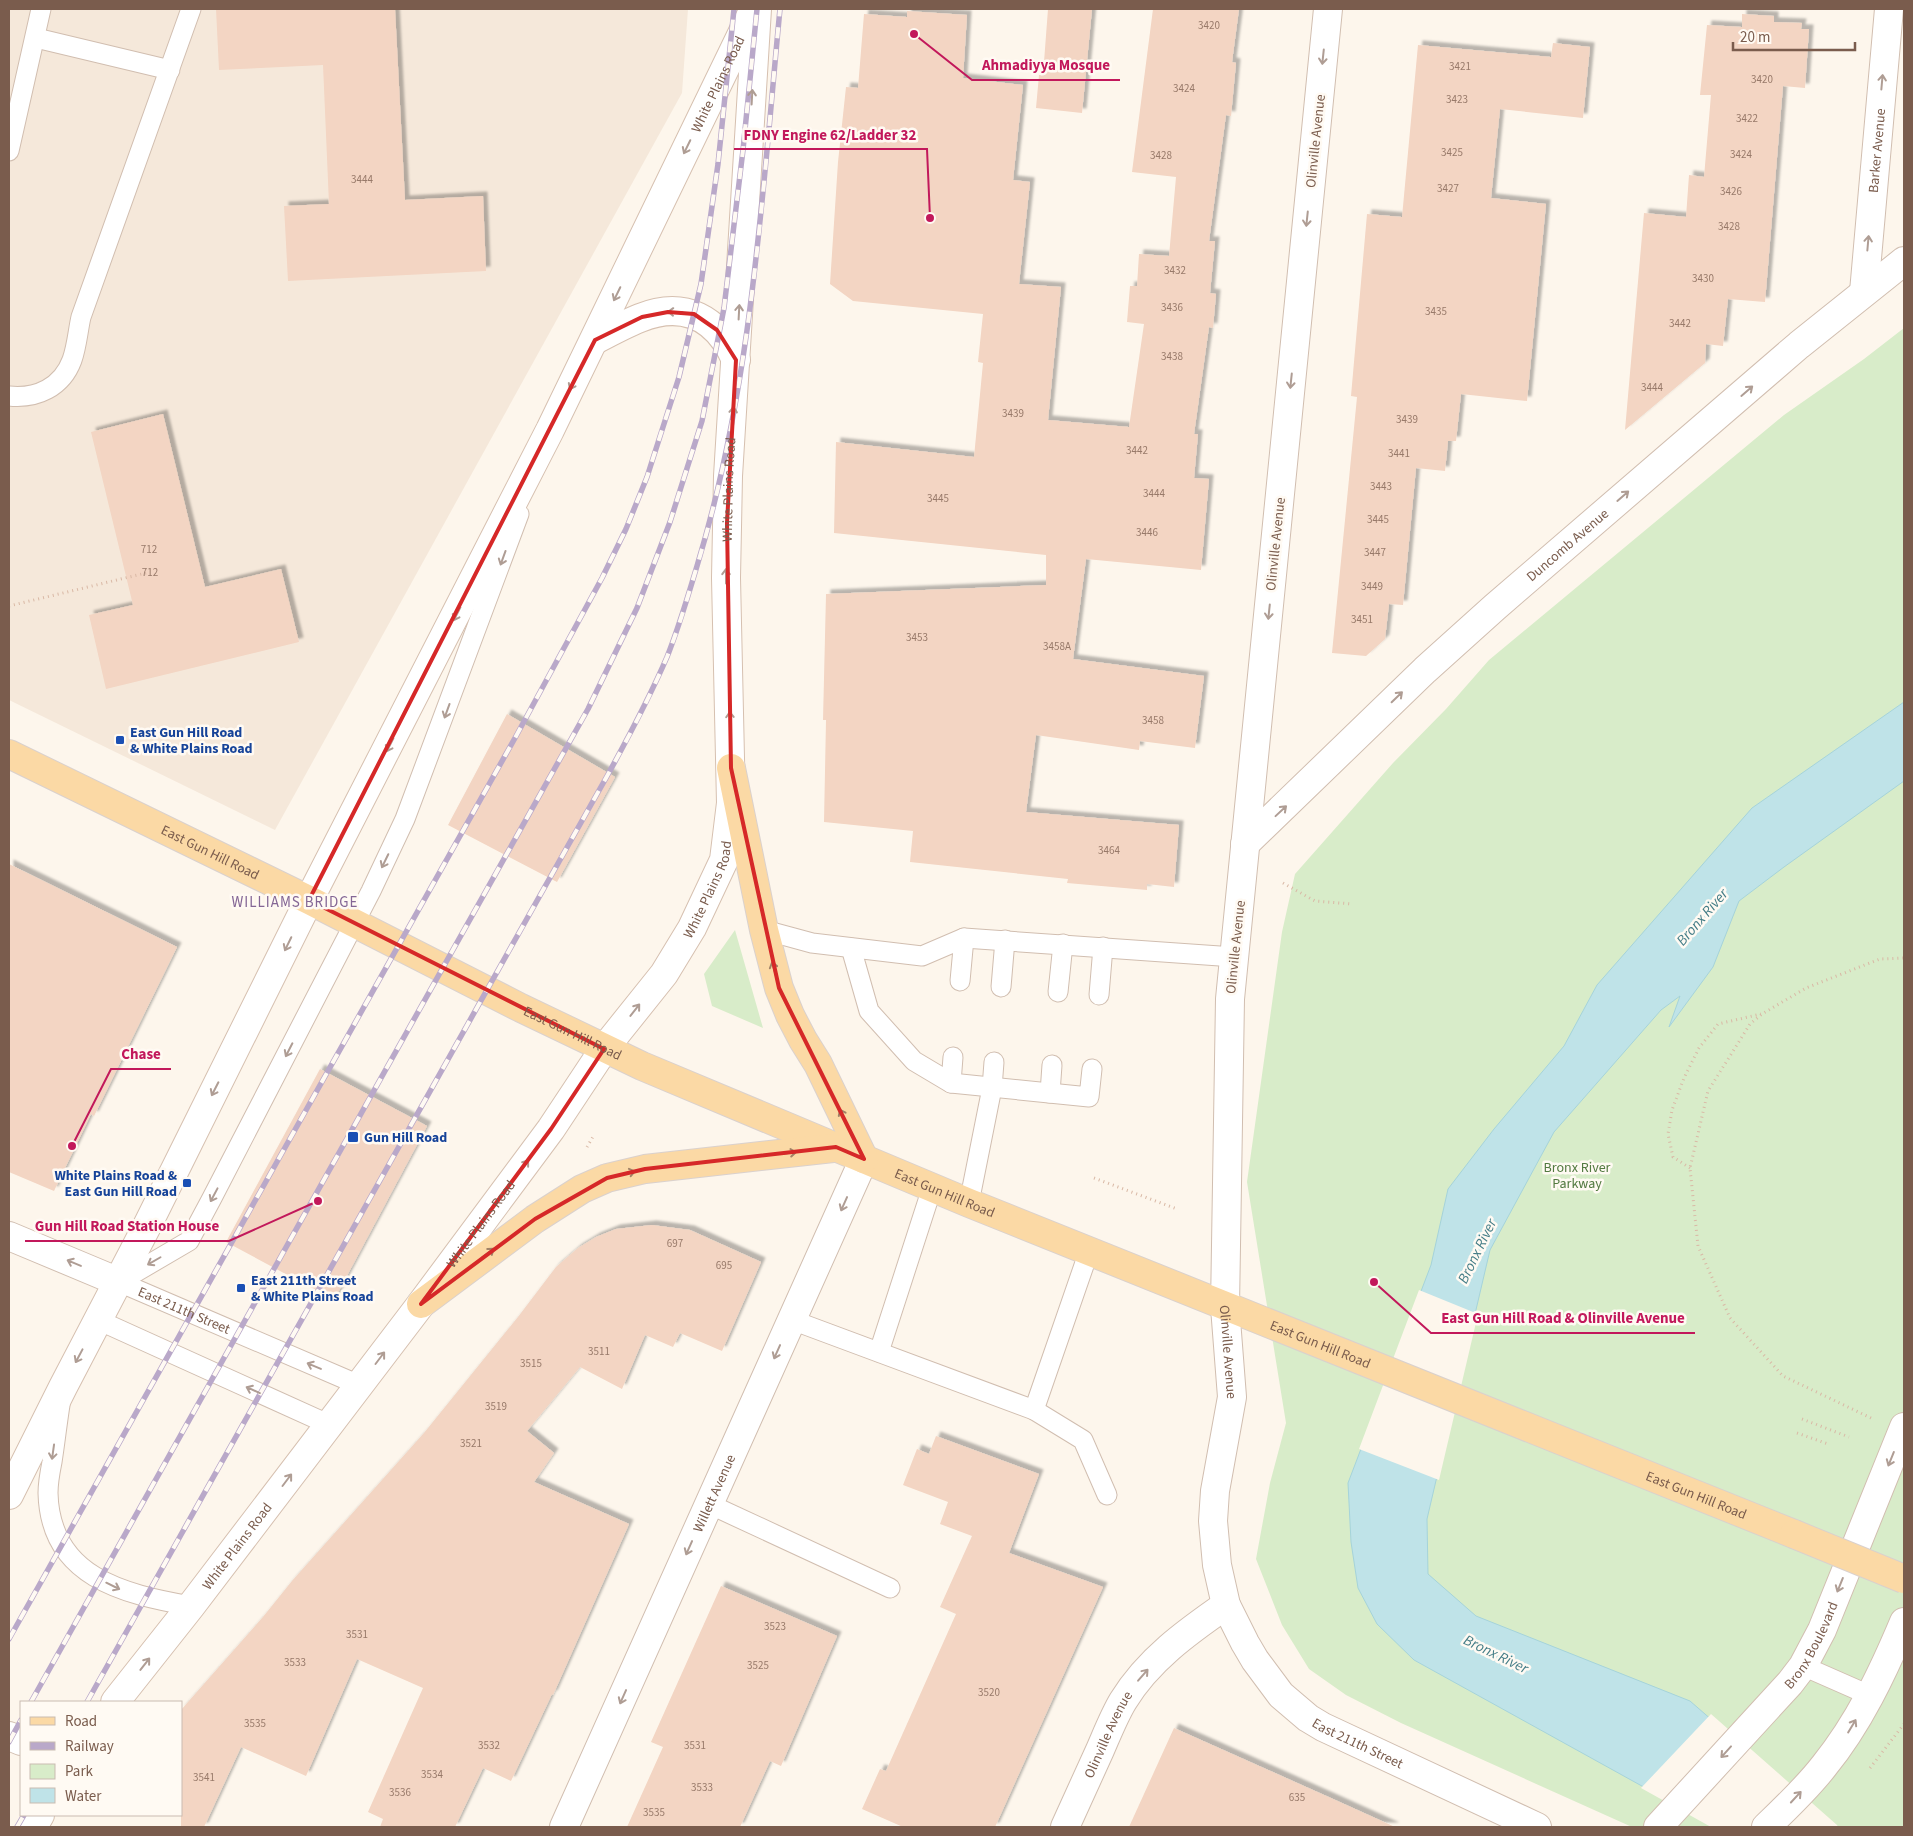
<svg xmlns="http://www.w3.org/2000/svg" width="1913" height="1836" font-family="'Source Sans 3',sans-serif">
	<defs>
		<filter id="shadow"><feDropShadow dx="4.5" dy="-4.5" stdDeviation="1" flood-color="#0004"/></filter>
	</defs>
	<rect width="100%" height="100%" fill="#fdf6ec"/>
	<path fill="#f5e8da" d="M9 9H688L682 93 275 830 9 700Z"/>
	<path fill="#d8ecc9" d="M1904 328V1827H1632L1401 1723 1346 1695 1309 1669 1282 1625 1256 1559 1270 1483 1286 1423 1247 1182 1282 932 1295 874 1393 763 1446 709 1489 660 1784 415 1864 359Z
		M735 930 763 1028 712 1006 704 974Z"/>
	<path fill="#bfe3e8" stroke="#a5d3da" d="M1904 702V781L1784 867 1739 901 1713 967 1669 1027 1680 996 1661 1010 1554 1132 1490 1250 1427 1519 1428 1574 1476 1616 1690 1701 1835 1827H1716L1414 1660 1377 1624 1358 1588 1351 1542 1348 1483 1431 1265 1448 1189 1494 1129 1564 1046 1597 985 1752 808Z"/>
	<path fill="#fdf6ec" d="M1419 1290 1478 1314 1439 1480 1359 1449Z
		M1711 1714 1837 1825 1838 1827H1711L1641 1788Z"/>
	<path fill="#f3d5c3" filter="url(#shadow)" d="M216 9H395L405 200 483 196 486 271 288 281 284 206 329 204 323 65 219 70Z
		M1048 9H1092L1082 113 1036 108 1039 75H1043Z
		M1153 9H1239L1232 62 1236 63 1231 116 1226 115 1209 241H1215L1210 293 1216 294 1213 328 1209 327 1194 434H1198L1194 478 1209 479 1201 570 1086 559 1073 659 1204 676 1195 748 1140 741 1139 750 1036 735 1026 812 1179 825 1174 887 1147 884V890L1067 883 1068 879 910 862 913 831 824 822 826 720H823L826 594 1046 585V555L834 533 836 442 974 457 983 363 978 362 983 314 853 301 830 284 838 162 846 87 858 88 864 14 907 17V11L967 15 963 78 1023 85 1013 180 1030 182 1019 284 1061 287 1048 420 1129 427 1144 324 1127 322 1130 286H1137L1139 254 1169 256 1176 177 1132 172Z
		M1742 14 1774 16V22L1802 23 1801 29H1809L1805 88 1783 86 1765 302 1728 299 1723 346 1706 344 1705 363 1625 430 1644 213 1686 217 1689 175 1704 177 1711 95H1700L1707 25 1742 27Z
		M1553 43 1590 47 1583 118 1500 109 1491 198 1546 204 1527 401 1461 394 1456 441H1448L1445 471 1416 468 1403 605 1389 604 1385 639 1366 656 1332 653 1357 397 1351 396 1367 214 1402 217 1418 45 1551 57Z
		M163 414 205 587 281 569 299 642 106 689 89 615 133 605 91 432Z
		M507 714 615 777 557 882 448 825Z
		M9 864 177 947 94 1116 91 1114 54 1191 9 1172Z
		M320 1069 427 1126 334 1300 226 1242Z
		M652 1225 690 1230 761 1262 722 1351 680 1333 673 1347 645 1335 622 1389 580 1367 527 1431 554 1453 534 1482 629 1524 553 1695 552 1694 511 1781 483 1768 455 1827H380L383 1819 368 1812 423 1688 357 1659 306 1776 241 1747 204 1827H181V1710L263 1617 292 1581 424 1433 518 1317 556 1267 578 1248 596 1237 616 1229Z
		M936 1436 1039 1474 1009 1553 1103 1587 995 1827H903L862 1809 880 1769 886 1771 956 1614 940 1607 972 1536 940 1524 948 1502 903 1485 917 1449 929 1454Z
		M721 1586 837 1636 781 1766 770 1761 740 1827H627L663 1747 651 1742Z
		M1174 1728 1333 1799 1395 1827H1129Z"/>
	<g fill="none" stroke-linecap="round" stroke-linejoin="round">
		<g stroke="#d1beb0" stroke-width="21">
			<g id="lane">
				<path d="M36 38 170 70"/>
				<path d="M9 151 41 9"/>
				<path d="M9 396C37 399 62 387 72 360 77 346 78 330 81 317L191 9"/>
				<path d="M764 930 812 943 922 956 964 938 1234 957"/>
				<path d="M851 948 869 1011 914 1061 951 1083 1089 1097 1092 1069"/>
				<path d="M960 981 964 938"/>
				<path d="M1001 987 1005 940"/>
				<path d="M1058 992 1063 944"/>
				<path d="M1099 995 1103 947"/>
				<path d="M951 1083 953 1057"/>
				<path d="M1050 1093 1052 1065"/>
				<path d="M969 1203 992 1088 994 1062"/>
				<path d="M119 1282 189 1241 212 1198 371 891 405 819 519 514"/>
				<path id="s1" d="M119 1282 359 1385"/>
				<path d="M98 1320 330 1425"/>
				<path d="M792 1320 1034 1410 1089 1251"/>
				<path d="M879 1352 932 1188"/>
				<path d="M60 1405C57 1424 55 1443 52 1462 50 1472 48 1483 48 1493 50 1577 123 1594 191 1606"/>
				<path d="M1034 1410 1083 1440 1107 1495"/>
				<path d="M709 1504 890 1588"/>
				<path d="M1803 1666 1869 1695"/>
			</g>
		</g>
		<g stroke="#d1beb0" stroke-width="30">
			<g id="street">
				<path id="s2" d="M1328 9 1230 999 1225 1307 1232 1397 1215 1491 1213 1521 1217 1565 1226 1605 1245 1643 1255 1660 1281 1695 1308 1718 1323 1727 1537 1827"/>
				<path id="s3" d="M1864 292 1889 9"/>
				<path id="s4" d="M1245 844 1425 670 1495 607 1799 345 1904 261"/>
				<path d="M9 1236 119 1282"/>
				<path d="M9 1736 21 1741"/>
				<path id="s5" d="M564 1827 864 1159"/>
				<path id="s6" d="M1065 1827C1077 1801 1088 1776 1100 1750 1107 1734 1114 1716 1123 1701 1148 1660 1187 1632 1226 1605"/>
				<path id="s7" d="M1658 1827 1790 1683 1803 1666 1822 1630 1904 1427"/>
				<path d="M1766 1827C1786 1808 1807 1788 1824 1766 1859 1723 1883 1672 1904 1622"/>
			</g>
		</g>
		<g stroke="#d6c0b0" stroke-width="30">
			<g id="secondary">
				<path d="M595 340C610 332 625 324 640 318 685 300 718 319 736 360"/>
				<path id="s8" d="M9 1495 63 1387 147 1226 309 900 550 430 751 15"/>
				<path id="s9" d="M115 1702 191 1606 421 1304 551 1129 604 1049 664 974 692 928 724 860 731 803 726 578 728 476 757 9"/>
				<path d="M33 1827 40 1815"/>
			</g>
		</g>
		<g stroke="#dad1cd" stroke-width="30">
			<g id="primary">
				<path id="s10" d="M9 754 309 900 521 1008 642 1066 969 1203 1794 1534"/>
				<path d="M731 768 764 930 779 988 790 1015 803 1040 818 1064 864 1159"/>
				<path d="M421 1304 535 1219 582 1189 607 1178 645 1169 833 1148"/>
			</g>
		</g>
		<path stroke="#d9b8a5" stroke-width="3" stroke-dasharray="1 4" stroke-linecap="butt" d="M9 606 150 572
			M1283 883 1315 901 1352 904
			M587 1147 594 1135
			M1690 1168 1673 1157 1668 1134 1672 1110 1684 1078 1699 1048 1718 1024 1761 1014
			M1094 1178 1177 1209
			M1871 1418 1783 1376 1730 1318 1698 1246 1690 1168 1708 1091 1750 1024 1762 1014 1806 988 1880 959 1904 958
			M1802 1419 1849 1437
			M1797 1433 1828 1444
			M1870 1768 1904 1724"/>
		<use href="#lane" stroke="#fff" stroke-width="19"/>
		<use href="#street" stroke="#fff" stroke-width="28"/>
		<use href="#secondary" stroke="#fff" stroke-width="28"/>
		<use href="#primary" stroke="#fbd9a5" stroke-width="28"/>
		<g stroke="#b9a8c9" stroke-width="5.5">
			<path id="rail" d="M9 1639 515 738 602 578 626 529 647 477 679 377 701 284 718 164 734 9
				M31 1702 588 709 637 608 670 522 702 421 724 308 743 150 757 9
				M87 1702 606 778C628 738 649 699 667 657 679 627 688 596 697 566 752 385 762 196 780 9
				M9 1742 21 1720
				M17 1827 24 1815"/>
		</g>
		<use href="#rail" stroke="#fffaf3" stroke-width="4" stroke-dasharray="11" stroke-linecap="butt"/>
		<g stroke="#dad1cd" stroke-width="30" stroke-linecap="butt">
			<path id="primary-bridge" d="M1794 1534 1904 1579"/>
		</g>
		<use href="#primary-bridge" stroke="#fbd9a5" stroke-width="28"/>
	</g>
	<defs><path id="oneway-shaft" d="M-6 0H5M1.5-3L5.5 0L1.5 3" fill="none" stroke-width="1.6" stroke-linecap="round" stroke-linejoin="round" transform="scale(1.25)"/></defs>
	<g stroke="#af9d94">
		<use href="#oneway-shaft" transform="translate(1323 57) rotate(96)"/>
		<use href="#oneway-shaft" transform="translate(1882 82) rotate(-85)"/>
		<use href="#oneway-shaft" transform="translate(752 97) rotate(-87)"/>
		<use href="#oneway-shaft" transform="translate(687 147) rotate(116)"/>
		<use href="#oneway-shaft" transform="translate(1307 219) rotate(96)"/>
		<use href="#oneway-shaft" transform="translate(1868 243) rotate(-85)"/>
		<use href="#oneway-shaft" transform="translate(617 294) rotate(116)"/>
		<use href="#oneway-shaft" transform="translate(675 312) rotate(-178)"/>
		<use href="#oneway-shaft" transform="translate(739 312) rotate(-87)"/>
		<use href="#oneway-shaft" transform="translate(1291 381) rotate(96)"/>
		<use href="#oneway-shaft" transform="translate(573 383) rotate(116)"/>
		<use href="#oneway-shaft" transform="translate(1747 391) rotate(-41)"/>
		<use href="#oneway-shaft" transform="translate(733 414) rotate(-86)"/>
		<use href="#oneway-shaft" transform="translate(1623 496) rotate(-41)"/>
		<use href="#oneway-shaft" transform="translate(503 558) rotate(110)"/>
		<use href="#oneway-shaft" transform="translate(726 576) rotate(-90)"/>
		<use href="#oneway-shaft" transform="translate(1269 612) rotate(96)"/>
		<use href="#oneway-shaft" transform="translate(457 614) rotate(117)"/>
		<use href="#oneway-shaft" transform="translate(1397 697) rotate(-44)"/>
		<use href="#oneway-shaft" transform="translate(447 711) rotate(110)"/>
		<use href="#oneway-shaft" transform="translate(730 719) rotate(-92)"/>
		<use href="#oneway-shaft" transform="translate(390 745) rotate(117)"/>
		<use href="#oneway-shaft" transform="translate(1281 811) rotate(-43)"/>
		<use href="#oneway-shaft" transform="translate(385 861) rotate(116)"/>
		<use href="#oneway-shaft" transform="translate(288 944) rotate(116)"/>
		<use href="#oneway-shaft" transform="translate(635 1010) rotate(-52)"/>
		<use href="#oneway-shaft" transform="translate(289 1050) rotate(117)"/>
		<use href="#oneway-shaft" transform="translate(215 1089) rotate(117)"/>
		<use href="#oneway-shaft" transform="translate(524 1166) rotate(-53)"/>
		<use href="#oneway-shaft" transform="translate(214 1195) rotate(118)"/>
		<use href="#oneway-shaft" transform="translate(844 1204) rotate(114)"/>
		<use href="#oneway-shaft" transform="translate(154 1261) rotate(150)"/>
		<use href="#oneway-shaft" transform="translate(74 1263) rotate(-157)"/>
		<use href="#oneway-shaft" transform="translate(777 1352) rotate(114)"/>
		<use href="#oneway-shaft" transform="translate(79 1356) rotate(118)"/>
		<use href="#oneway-shaft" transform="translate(380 1358) rotate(-53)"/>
		<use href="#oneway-shaft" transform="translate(314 1366) rotate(-157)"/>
		<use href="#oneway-shaft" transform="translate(253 1390) rotate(-156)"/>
		<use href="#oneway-shaft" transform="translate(53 1452) rotate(98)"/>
		<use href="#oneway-shaft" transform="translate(1891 1459) rotate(112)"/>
		<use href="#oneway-shaft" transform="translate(287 1480) rotate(-53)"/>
		<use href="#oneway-shaft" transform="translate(689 1548) rotate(114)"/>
		<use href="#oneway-shaft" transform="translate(1840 1585) rotate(112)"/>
		<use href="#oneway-shaft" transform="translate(113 1586) rotate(26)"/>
		<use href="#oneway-shaft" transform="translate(145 1664) rotate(-52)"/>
		<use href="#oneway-shaft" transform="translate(1143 1675) rotate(-49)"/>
		<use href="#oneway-shaft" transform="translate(623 1697) rotate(114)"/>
		<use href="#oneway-shaft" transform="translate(1852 1726) rotate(-59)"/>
		<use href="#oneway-shaft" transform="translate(1726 1752) rotate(132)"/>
		<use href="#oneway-shaft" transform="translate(1796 1797) rotate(-47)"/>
	</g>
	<g stroke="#a18267">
		<use href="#oneway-shaft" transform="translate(774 969) rotate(-106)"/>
		<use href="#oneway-shaft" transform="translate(843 1116) rotate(-116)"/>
		<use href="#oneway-shaft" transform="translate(789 1153) rotate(-6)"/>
		<use href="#oneway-shaft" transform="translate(628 1173) rotate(-14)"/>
		<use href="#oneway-shaft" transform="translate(488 1253) rotate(-37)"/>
	</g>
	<path fill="none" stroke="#d62828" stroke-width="4" stroke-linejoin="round" d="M668 312 694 314 717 330 736 360 727 523 731 768 779 988 864 1159 836 1147 645 1169 607 1178 535 1219 421 1304 551 1129 604 1049 309 900 595 340 642 317Z"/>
	<g fill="#1a4fb4" stroke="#fffaf3" stroke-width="2">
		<rect x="115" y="735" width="10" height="10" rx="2.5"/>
		<rect x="347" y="1131" width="12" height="12" rx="2.5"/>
		<rect x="182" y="1178" width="10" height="10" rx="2.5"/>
		<rect x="236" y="1283" width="10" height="10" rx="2.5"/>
	</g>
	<g text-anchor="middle" stroke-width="5" stroke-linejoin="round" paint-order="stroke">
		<g font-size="11" fill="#987a6a">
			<text x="1209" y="29">3420</text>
			<text x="1460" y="70">3421</text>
			<text x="1762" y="83">3420</text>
			<text x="1184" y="92">3424</text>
			<text x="1457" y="103">3423</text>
			<text x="1747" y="122">3422</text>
			<text x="1452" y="156">3425</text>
			<text x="1741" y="158">3424</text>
			<text x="1161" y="159">3428</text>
			<text x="362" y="183">3444</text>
			<text x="1448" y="192">3427</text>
			<text x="1731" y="195">3426</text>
			<text x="1729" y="230">3428</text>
			<text x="1175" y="274">3432</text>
			<text x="1703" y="282">3430</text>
			<text x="1172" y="311">3436</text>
			<text x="1436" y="315">3435</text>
			<text x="1680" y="327">3442</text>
			<text x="1172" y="360">3438</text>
			<text x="1652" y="391">3444</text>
			<text x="1013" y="417">3439</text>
			<text x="1407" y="423">3439</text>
			<text x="1137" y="454">3442</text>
			<text x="1399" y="457">3441</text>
			<text x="1381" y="490">3443</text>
			<text x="1154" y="497">3444</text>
			<text x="938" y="502">3445</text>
			<text x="1378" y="523">3445</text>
			<text x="1147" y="536">3446</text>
			<text x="149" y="553">712</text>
			<text x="1375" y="556">3447</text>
			<text x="150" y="576">712</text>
			<text x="1372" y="590">3449</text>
			<text x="1362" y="623">3451</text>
			<text x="917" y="641">3453</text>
			<text x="1057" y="650">3458A</text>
			<text x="1153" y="724">3458</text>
			<text x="1109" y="854">3464</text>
			<text x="675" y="1247">697</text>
			<text x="724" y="1269">695</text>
			<text x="599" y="1355">3511</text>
			<text x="531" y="1367">3515</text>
			<text x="496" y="1410">3519</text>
			<text x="471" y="1447">3521</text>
			<text x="775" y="1630">3523</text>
			<text x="357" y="1638">3531</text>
			<text x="295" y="1666">3533</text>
			<text x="758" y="1669">3525</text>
			<text x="989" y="1696">3520</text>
			<text x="255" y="1727">3535</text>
			<text x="489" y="1749">3532</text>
			<text x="695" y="1749">3531</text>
			<text x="432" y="1778">3534</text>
			<text x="204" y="1781">3541</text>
			<text x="702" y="1791">3533</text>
			<text x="400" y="1796">3536</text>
			<text x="1297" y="1801">635</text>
			<text x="654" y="1816">3535</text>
		</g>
		<g font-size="14" fill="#7a5c4d" stroke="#fffaf3">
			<text dy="5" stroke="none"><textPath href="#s8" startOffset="1579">White Plains Road</textPath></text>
			<text transform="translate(1315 141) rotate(-84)" y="5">Olinville Avenue</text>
			<text dy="5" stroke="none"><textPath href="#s3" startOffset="142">Barker Avenue</textPath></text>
			<text dy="5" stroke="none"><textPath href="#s9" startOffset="1412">White Plains Road</textPath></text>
			<text transform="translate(1275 544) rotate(-84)" y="5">Olinville Avenue</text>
			<text dy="5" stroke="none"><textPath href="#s4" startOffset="440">Duncomb Avenue</textPath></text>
			<text dy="5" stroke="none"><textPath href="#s10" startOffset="224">East Gun Hill Road</textPath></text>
			<text dy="5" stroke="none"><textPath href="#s9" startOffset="1008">White Plains Road</textPath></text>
			<text transform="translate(1235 947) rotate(-84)" y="5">Olinville Avenue</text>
			<text dy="5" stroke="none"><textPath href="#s10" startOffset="629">East Gun Hill Road</textPath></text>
			<text dy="5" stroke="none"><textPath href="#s10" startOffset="1034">East Gun Hill Road</textPath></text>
			<text dy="5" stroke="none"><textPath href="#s9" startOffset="602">White Plains Road</textPath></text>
			<text dy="5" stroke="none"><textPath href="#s1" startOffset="71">East 211th Street</textPath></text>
			<text dy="5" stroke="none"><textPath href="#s10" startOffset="1439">East Gun Hill Road</textPath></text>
			<text dy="5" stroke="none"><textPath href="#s2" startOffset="1348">Olinville Avenue</textPath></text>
			<text dy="5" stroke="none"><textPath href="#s5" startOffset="366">Willett Avenue</textPath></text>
			<text dy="5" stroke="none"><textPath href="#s10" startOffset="1844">East Gun Hill Road</textPath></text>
			<text dy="5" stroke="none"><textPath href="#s9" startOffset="198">White Plains Road</textPath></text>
			<text dy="5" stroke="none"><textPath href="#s7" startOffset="239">Bronx Boulevard</textPath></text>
			<text dy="5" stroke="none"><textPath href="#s6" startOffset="102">Olinville Avenue</textPath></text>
			<text dy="5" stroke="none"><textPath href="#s2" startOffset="1801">East 211th Street</textPath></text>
		</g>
		<g font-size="14" font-weight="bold" fill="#164399" stroke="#fffaf3" text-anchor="start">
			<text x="130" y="737">East Gun Hill Road<tspan x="130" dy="16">&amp; White Plains Road</tspan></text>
			<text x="364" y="1142">Gun Hill Road</text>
			<text x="177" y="1180" text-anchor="end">White Plains Road &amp;<tspan x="177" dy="16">East Gun Hill Road</tspan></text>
			<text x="251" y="1285">East 211th Street<tspan x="251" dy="16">&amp; White Plains Road</tspan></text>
		</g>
		<g font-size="14" fill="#537a41" stroke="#fffaf3">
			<text x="1577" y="1172">Bronx River<tspan x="1577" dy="16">Parkway</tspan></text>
		</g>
		<g font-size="15" letter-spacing="1" fill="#846695" stroke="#fffaf3">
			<text x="295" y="907">WILLIAMS BRIDGE</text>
		</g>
		<g font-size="15" font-style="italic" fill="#437c86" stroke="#fffaf3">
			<text transform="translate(1702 917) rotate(-49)" y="5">Bronx River</text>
			<text transform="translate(1477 1251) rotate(-64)" y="5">Bronx River</text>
			<text transform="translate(1496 1654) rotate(26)" y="5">Bronx River</text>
		</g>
	</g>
	<path fill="none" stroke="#c2185b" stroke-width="2" d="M914 34L972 80H1120M930 218L927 149H734M72 1146L111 1069H171M318 1201L229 1241H25M1374 1282L1431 1333H1695"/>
	<g fill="#c2185b" stroke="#fffaf3" stroke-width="2">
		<circle cx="914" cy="34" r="5"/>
		<circle cx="930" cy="218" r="5"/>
		<circle cx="72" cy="1146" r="5"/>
		<circle cx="318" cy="1201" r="5"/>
		<circle cx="1374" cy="1282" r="5"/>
	</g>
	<g font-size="15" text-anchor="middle" font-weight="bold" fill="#c2185b" stroke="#fffaf3" stroke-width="5" stroke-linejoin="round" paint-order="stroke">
		<text x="1046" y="70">Ahmadiyya Mosque</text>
		<text x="830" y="140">FDNY Engine 62/Ladder 32</text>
		<text x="141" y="1059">Chase</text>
		<text x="127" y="1231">Gun Hill Road Station House</text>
		<text x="1563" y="1323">East Gun Hill Road &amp; Olinville Avenue</text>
	</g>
	<rect width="1913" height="1836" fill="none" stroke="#7a5c4d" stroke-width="20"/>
	<rect x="20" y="1701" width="162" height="115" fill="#fffaf3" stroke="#cabbb1"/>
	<rect x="30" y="1717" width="25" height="8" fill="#fbd9a5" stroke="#cabbb1"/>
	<text x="65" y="1726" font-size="15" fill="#7a5c4d">Road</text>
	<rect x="30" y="1742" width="25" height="8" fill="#b9a8c9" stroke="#cabbb1"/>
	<text x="65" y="1751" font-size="15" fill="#7a5c4d">Railway</text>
	<rect x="30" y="1764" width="25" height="15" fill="#d8ecc9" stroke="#cabbb1"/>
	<text x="65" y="1776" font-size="15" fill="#7a5c4d">Park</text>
	<rect x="30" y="1788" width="25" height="15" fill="#bfe3e8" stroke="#cabbb1"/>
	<text x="65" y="1801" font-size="15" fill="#7a5c4d">Water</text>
	<path d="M1733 42v8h122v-8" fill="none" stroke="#7a5c4d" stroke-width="2.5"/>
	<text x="1740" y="42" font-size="15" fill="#7a5c4d" stroke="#fffaf3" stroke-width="4" paint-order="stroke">20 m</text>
</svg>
